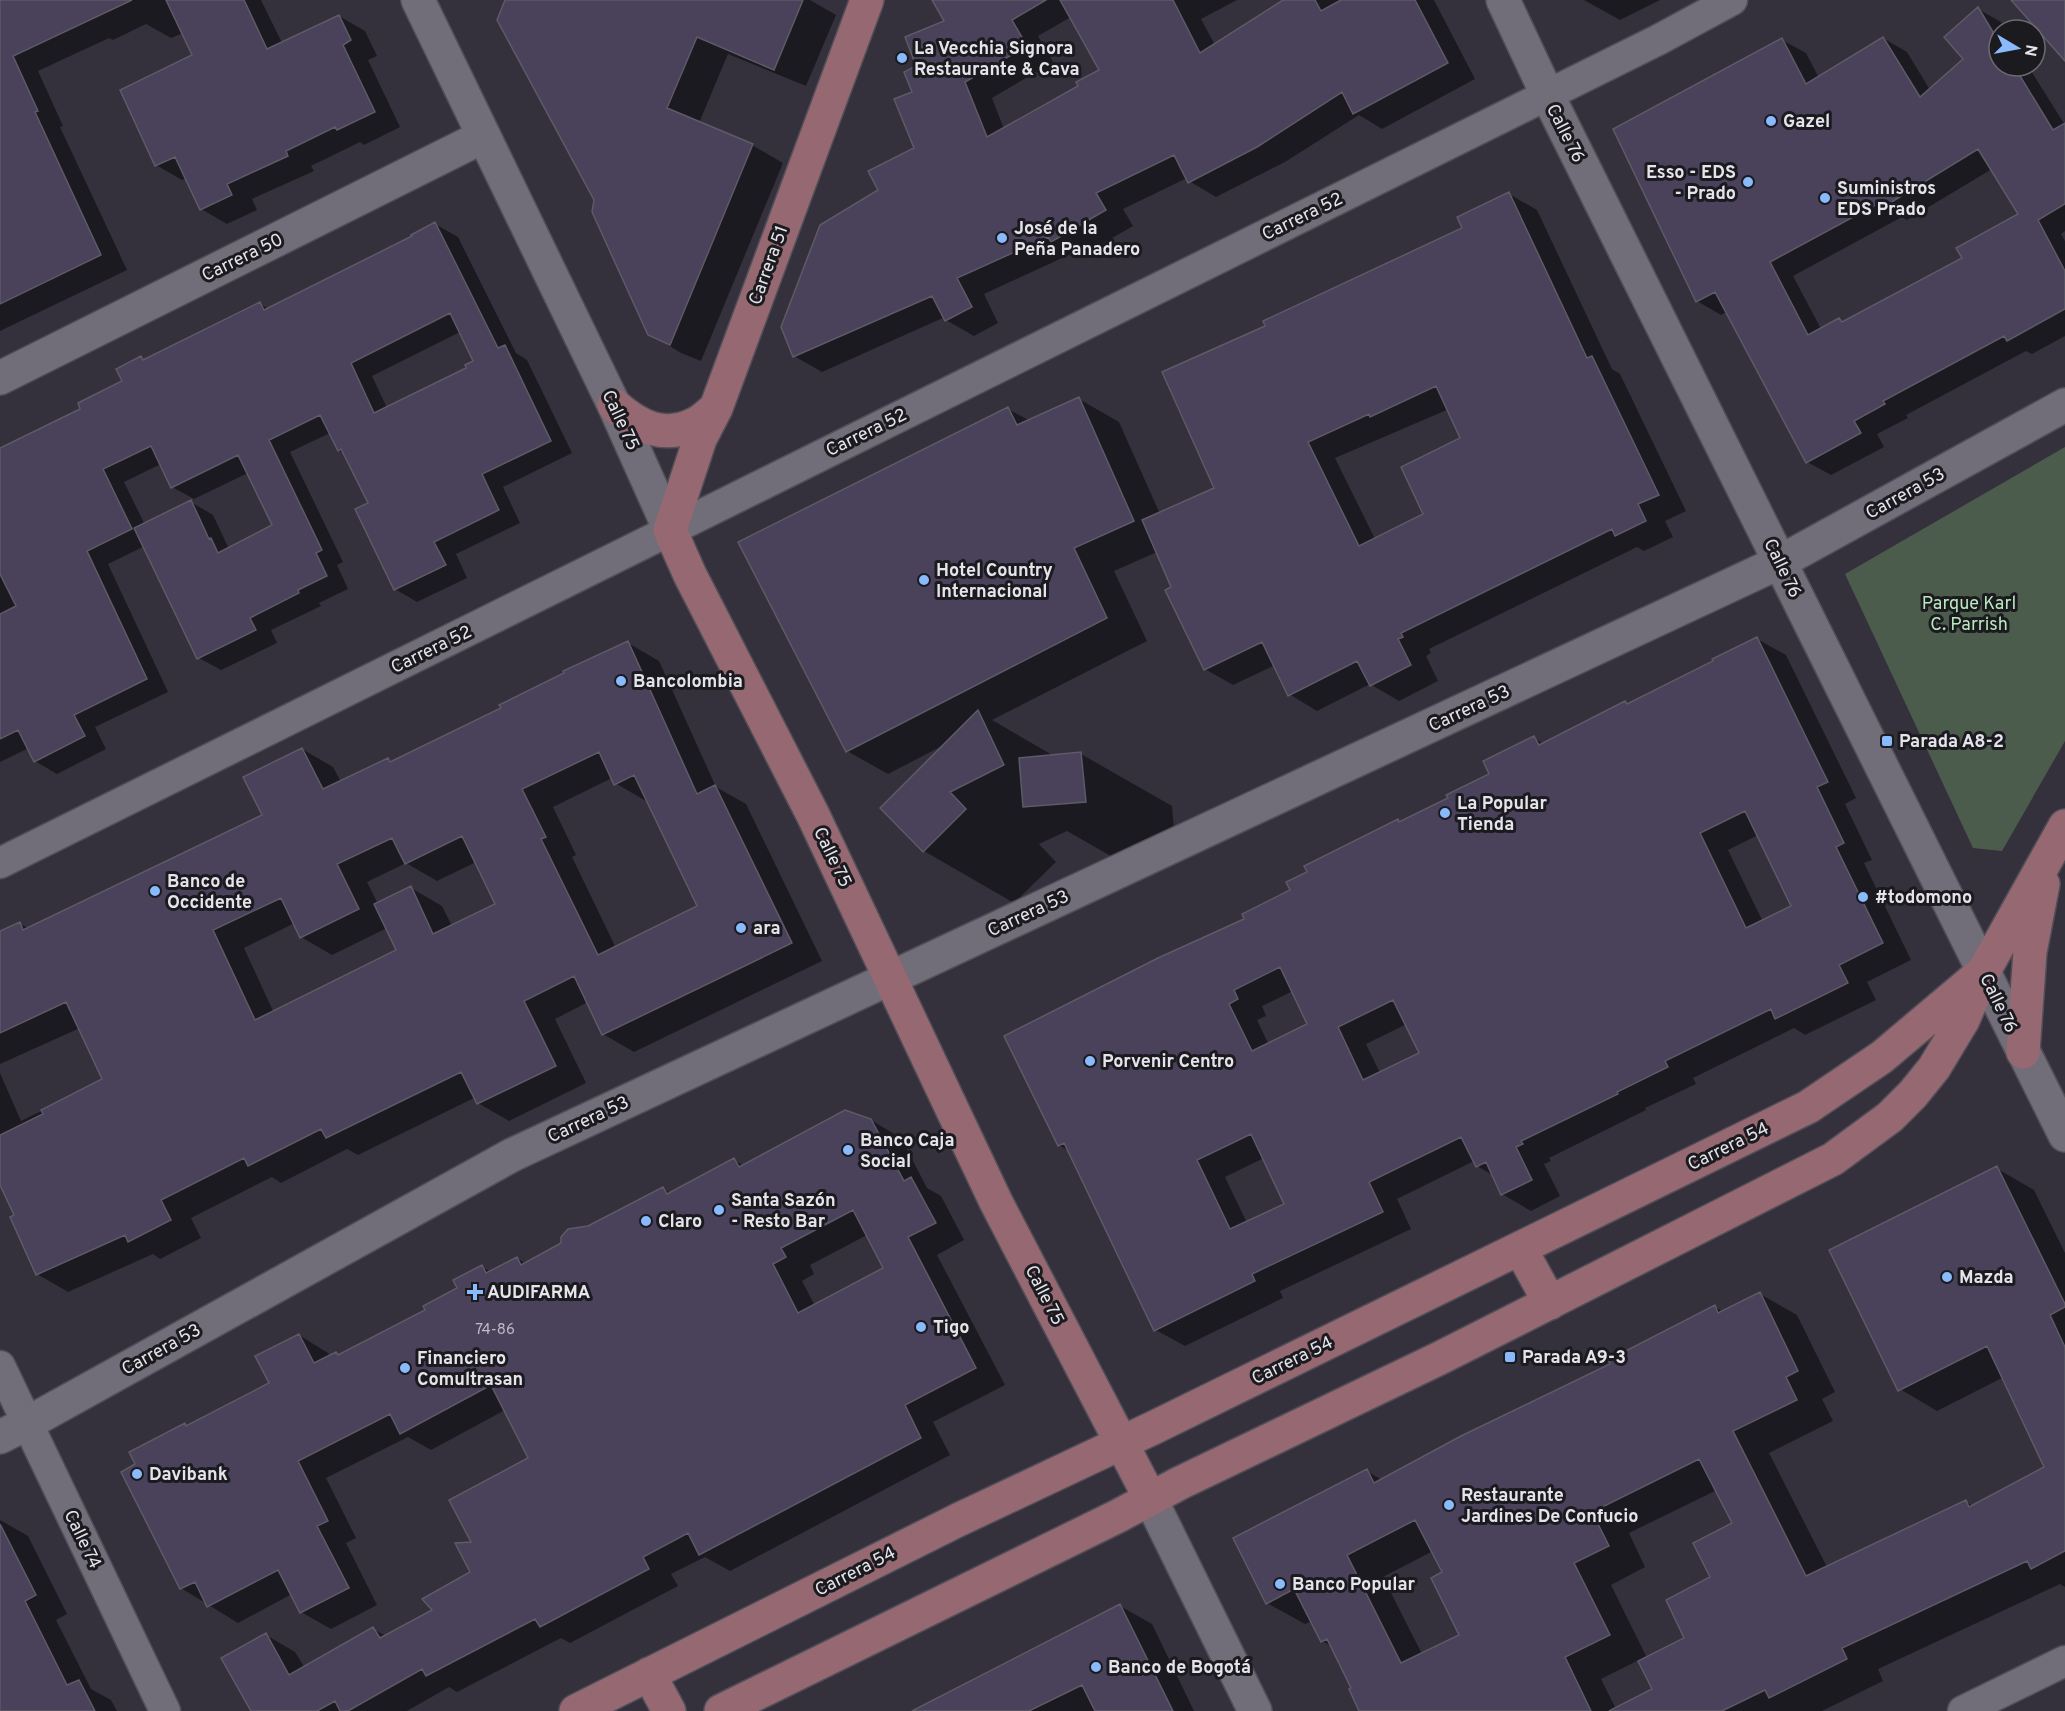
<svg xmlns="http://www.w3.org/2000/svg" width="2065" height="1711" font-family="Overpass,sans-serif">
	<rect width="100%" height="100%" fill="#34313c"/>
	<path fill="#4b5c4d" d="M2065 447V741L2002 851 1973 848 1845 574Z"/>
	<path fill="#0007" fill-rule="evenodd" d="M0 0H261L282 43 339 16 365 31 377 56 368 60 400 127 364 145 360 142 311 166 314 171 252 199 257 210 227 224 201 209 186 178 182 180 156 165 194 56 183 33 171 38 146 24 113 40 109 38 38 71 63 126 60 127 127 270 0 331Z
		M507 0H810L836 15 806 86 728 54 699 123 752 145 783 163 701 361 681 353 650 334 595 200Z
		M934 0H1237L1201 19 1215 45 1286 0H1434L1475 79 1382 129 1359 115 1285 162 1216 197 1189 181 1187 178 1123 209 1133 226 1079 257 1073 253 984 294 998 323 974 336 946 320 945 317 822 372 794 356 880 191 916 149 914 93 918 67 946 21ZM1071 17 1101 71 1080 87 1004 129 992 98 1053 62 1038 36Z
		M1584 0H1660L1620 20Z
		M1978 9 2001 22 2006 30H1999V66H2028L2065 125V231L2061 234 2065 241V336L2032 354 2026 351 1906 415 1908 418 1877 434 1884 447 1831 475 1807 462 1728 311 1721 315 1697 301 1782 40 1806 53 1819 78 1883 38 1907 52 1930 90 1965 59ZM1992 169 2020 215 1964 258 1845 322 1839 319 1821 329 1793 276 1902 217 1907 220Z
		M1509 194 1537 210 1612 369 1620 374 1686 511 1665 521 1673 537 1644 551 1637 547 1429 649 1431 653 1426 656 1438 681 1399 701 1370 684 1317 711 1289 694 1275 665 1233 685 1205 669 1157 552 1114 571 1147 641 992 720 1054 756 1081 754 1172 806 1176 853 1116 859 1067 831 1039 844 1056 862 1014 903 924 851 944 745 888 774 847 751 1008 409 1030 421 1079 399 1119 422 1160 514 1216 489 1267 327 1464 229ZM1449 409 1462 438 1425 514 1375 539 1335 458Z
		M435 224 458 237 516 353 527 360 572 453 503 487 520 523 456 554 467 578 417 602 395 589 370 504 345 454 339 450 330 433 290 452 343 562 337 565 348 589 319 603 321 606 271 630 277 643 221 670 199 658 145 546 108 564 168 692 95 727 106 749 57 774 35 761 29 748 0 762V449L82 409 124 382 141 358 145 361 260 304 269 309 414 237ZM460 332 475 362 468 369 387 408 372 376ZM161 464 172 487 194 499 248 473 274 526 229 549 213 515 191 502 145 525 124 482Z
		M1757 639 1786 655 1856 798 1845 804 1872 860 1864 863 1911 960 1867 982 1876 1000 1805 1035 1794 1028 1693 1078 1696 1084 1645 1108 1646 1110 1549 1158 1551 1161 1544 1164 1560 1196 1531 1211 1502 1194 1494 1176 1477 1166 1474 1161 1397 1199 1411 1229 1280 1291 1283 1298 1185 1346 1156 1330 1069 1151 1059 1145 1246 920 1398 821 1401 823 1450 799 1491 775 1534 738 1544 744 1629 705ZM1758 835 1793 907 1763 922 1728 850ZM1293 991 1309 1025 1269 1045 1257 1020 1266 1016 1262 1006ZM1407 1024 1421 1054 1380 1073 1366 1044ZM1264 1158 1286 1205 1247 1223 1225 1177Z
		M628 643 659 661 716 787 746 804 822 961 634 1052 603 1034 588 1002 555 1019 586 1083 509 1121 478 1103 474 1098 358 1155 347 1149 281 1183 272 1177 191 1218 201 1238 160 1259 153 1254 68 1292 37 1274 16 1215 0 1182V1073L21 1121 104 1080 80 1028 0 1064V932L19 923 29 929 264 816 302 749 333 767 341 782 388 759 393 762 503 709ZM612 778 615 783 646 801H648L699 907 616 948 572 857 576 855 553 807ZM476 862 497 904 452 926 442 906 411 888 378 904 367 882 406 863 437 881ZM295 923 301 937 332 955 387 928 398 951 274 1013 244 948Z
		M871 1120 901 1138 927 1188 941 1196 964 1240 937 1255 1005 1385 933 1422 950 1455 730 1571 705 1557 671 1574 678 1586 570 1643 561 1638 457 1692 449 1687 407 1711H252L266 1635 295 1652 305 1668 373 1629 386 1636 434 1611 472 1572 473 1544 530 1458 505 1410 431 1450 408 1437 326 1478 356 1538 346 1543 377 1605 331 1629 301 1612 292 1594 238 1623 181 1588 137 1465 185 1425 188 1427 271 1384 299 1335 328 1353 330 1356 336 1353 339 1355 427 1310 459 1289 482 1267 491 1272 517 1258 526 1264 663 1189 671 1193 734 1160 744 1166ZM867 1235 885 1269 815 1306 802 1281 814 1274 810 1265Z
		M1996 1168 2034 1190 2065 1253V1587L2060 1584 1878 1669 1883 1681 1822 1711H1361L1353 1689 1333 1647 1322 1641 1312 1621 1305 1624 1267 1603 1367 1471 1382 1480 1612 1365 1715 1307 1723 1312 1760 1294 1797 1315 1835 1392 1822 1399 1833 1421 1769 1453 1827 1567 1966 1502 1973 1506 2046 1468 2004 1377 1937 1411 1900 1389ZM1717 1490 1734 1524 1712 1578 1686 1639 1647 1658 1611 1585 1645 1567 1629 1533ZM1433 1551 1444 1573 1461 1635 1422 1654 1383 1577ZM1639 1660 1654 1690 1616 1709 1601 1679Z
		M0 1520 28 1536 67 1614 56 1620 91 1689 111 1700 117 1711H0Z
		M1120 1606 1152 1624 1194 1711H936Z"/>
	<path fill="#4a415b" stroke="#5e5a66" stroke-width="1.5" fill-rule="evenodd" d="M0 0H132L13 56 38 111 35 112 101 255 0 304Z
		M166 0H244L267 49 339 15 351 40 343 45 375 112 337 130 335 127 286 151 288 156 227 184 232 195 200 210 175 157 155 166 120 90 192 55Z
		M505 0H803L774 70 697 37 667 108 753 144 670 345 648 335 592 212 594 200 497 20Z
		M932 0H1046L1012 20 1027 46 965 82 987 137 1078 86 1076 82 1099 70 1060 0H1173L1200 53 1283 0H1315L1321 11 1341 0H1415L1448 63 1353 114 1342 92 1257 147 1188 183 1174 155 1096 193 1106 210 1051 242 1048 237 957 278 972 307 945 321 932 296 793 357 781 327 820 225 878 190 868 171 914 148 894 99 912 92 904 72 916 66 905 37 944 21Z
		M2011 0H2065V61Z
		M1978 7 1999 42V66H2014L2053 130 2065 123V204L2038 220 2065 271V309L2007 341 2004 336 1883 401 1885 404 1854 421 1861 433 1806 463 1715 292 1696 302 1613 129 1782 38 1806 84 1883 37 1920 97 1963 59 1944 37ZM1978 149 2018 214 1956 248 1962 258 1842 322 1839 318 1808 335 1770 262 1879 203 1882 208Z
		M1509 192 1587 358 1592 356 1659 495 1638 504 1646 521 1615 536 1612 529 1401 633 1403 637 1398 639 1411 665 1370 686 1357 661 1288 696 1262 642 1204 670 1165 590 1171 587 1142 520 1214 488 1162 372 1265 326 1263 321 1462 228 1457 217ZM1436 386 1460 438 1401 467 1423 514 1359 546 1308 442 1369 414 1370 417Z
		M435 222 498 348 505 345 551 441 482 474 499 510 434 542 446 565 394 590 355 509 368 503 341 449 338 451 320 415 269 440 322 550 316 553 327 576 298 590 299 593 250 618 256 630 197 659 134 528 191 500 209 539 211 538 218 553 272 525 238 455 171 488 151 446 103 469 132 529 87 551 147 679 74 715 85 736 34 762 18 730 0 739V614L16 606 0 574V448L80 409 78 403 122 381 116 369 141 356 143 360 260 302 264 310 412 236 411 235ZM450 313 473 361 465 365 466 368 374 413 351 363Z
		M1079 397 1134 521 1074 548 1107 618 846 752 738 542 1008 407 1017 425Z
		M1757 637 1828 782 1817 787 1844 843 1836 847 1883 943 1839 965 1848 983 1775 1019 1771 1009 1665 1061 1668 1067 1617 1092 1618 1094 1521 1141 1523 1144 1516 1147 1532 1180 1501 1195 1486 1162 1476 1167 1461 1137 1369 1182 1383 1212 1252 1274 1255 1281 1154 1331 1064 1143 1058 1146 1004 1036 1158 958 1244 919 1242 914 1290 890 1286 882 1307 872 1304 866 1398 819 1399 822 1448 798 1446 795 1489 774 1483 761 1534 736 1539 745 1625 701 1627 704 1713 661 1712 659ZM1745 811 1791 906 1746 928 1700 833ZM1280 967 1307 1024 1252 1051 1229 1004 1238 999 1234 990ZM1393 1000 1419 1053 1363 1080 1338 1027ZM1251 1134 1284 1204 1230 1229 1197 1160Z
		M628 641 697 794 715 785 792 943 602 1035 574 976 524 1001 556 1066 477 1104 461 1072 326 1138 321 1129 248 1166 244 1158 161 1200 171 1220 128 1242 125 1235 36 1275 10 1217 14 1215 0 1185V1135L43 1114 41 1110 102 1079 66 1002 0 1033V931L20 922 23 930 262 815 243 777 302 748 323 789 388 758 390 762 501 708 499 705 564 673 563 671ZM599 752 614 785 634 775 697 906 598 955 541 839 546 837 522 789ZM462 836 495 904 433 934 411 886 374 904 396 950 255 1020 213 930 281 898 300 938 359 909 337 864 392 838 405 864Z
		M978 710 1004 765 950 792 966 809 923 852 880 808Z
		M1081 752 1086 802 1023 807 1019 758Z
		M845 1110 871 1119 904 1181 911 1177 936 1223 908 1237 976 1368 905 1405 921 1438 699 1555 688 1533 643 1557 649 1569 540 1627 535 1619 426 1676 422 1669 348 1711H340L335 1701 317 1711H251L221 1658 266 1633 289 1675 373 1627 380 1638 432 1610 422 1599 470 1572 455 1543 471 1542 449 1500 528 1458 491 1385 400 1434 390 1414 298 1461 328 1521 317 1526 349 1588 300 1613 278 1570 207 1607 195 1582 180 1589 121 1472 135 1464 129 1452 185 1423 186 1426 269 1383 255 1356 299 1334 314 1363 336 1352 338 1355 425 1310 423 1306 457 1288 453 1280 482 1265 486 1273 517 1257 521 1265 561 1243V1237L568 1229 588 1226 663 1187 667 1194 734 1158 739 1167ZM853 1210 883 1268 798 1313 773 1264 786 1257 781 1248Z
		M1997 1166 2065 1304V1307L2050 1315 2065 1347V1551L2031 1569 2027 1561 1842 1648 1847 1659 1769 1698 1765 1690 1722 1711H1609L1652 1689 1638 1661 1684 1638 1666 1600 1710 1577 1693 1543 1732 1523 1699 1459 1592 1512 1609 1546 1574 1563 1610 1635 1565 1657 1591 1711H1359L1349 1689 1351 1688 1327 1639 1321 1642 1294 1589 1266 1604 1233 1538 1367 1469 1374 1483 1461 1436 1610 1364 1608 1360 1715 1305 1718 1313 1760 1292 1798 1371 1786 1377 1797 1400 1733 1431 1806 1576 1966 1500 1969 1507 2044 1467 1987 1346 1898 1391 1829 1250ZM1415 1520 1442 1572 1431 1578 1459 1635 1401 1663 1347 1555Z
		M0 1524 36 1595 25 1601 67 1685 79 1680 95 1711H0Z
		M1120 1604 1173 1711H1095L1082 1685 1029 1711H912Z"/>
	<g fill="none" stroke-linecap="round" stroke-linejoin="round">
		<g stroke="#514e57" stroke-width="33">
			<path id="minor" d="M0 863 1658 40 1732 0
				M0 1366 165 1711
				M1963 1711 2065 1661"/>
		</g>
		<g stroke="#514e57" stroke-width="36">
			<path id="tertiary" d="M418 0 614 405 670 530
				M1503 0 1547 94 2065 1135
				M0 378 484 136
				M0 1437 28 1423 512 1155 1780 562 2065 405
				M1150 1498 1255 1711"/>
		</g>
		<g stroke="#514e57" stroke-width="36">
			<path id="secondary" d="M867 0 716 408 700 439 670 530 690 575 813 815 996 1202 1150 1498
				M614 405C639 427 664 440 697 423 704 419 710 413 716 408
				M2023 1052 2030 952 2043 884
				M1520 1248 1550 1303
				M649 1674 669 1711
				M576 1711 958 1520 1153 1428 1808 1107 1882 1057 1978 976
				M721 1711 1118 1516 1180 1483 1440 1358 1833 1159 1890 1117 1913 1094 1934 1068 1963 1020 1984 971 2065 826"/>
		</g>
		<use href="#minor" stroke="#716d79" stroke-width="30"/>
		<use href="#tertiary" stroke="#716d79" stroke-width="33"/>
		<use href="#secondary" stroke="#966972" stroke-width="33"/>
	</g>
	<g fill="#89bafc" stroke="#1b1a1f" stroke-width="2">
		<circle cx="902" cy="58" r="6"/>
		<circle cx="1771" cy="121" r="6"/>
		<circle cx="1748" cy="182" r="6"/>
		<circle cx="1825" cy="198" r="6"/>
		<circle cx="1002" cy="238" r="6"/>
		<circle cx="924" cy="580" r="6"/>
		<circle cx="621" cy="681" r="6"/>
		<rect x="1881" y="735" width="12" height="12" rx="3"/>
		<circle cx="1445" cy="813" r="6"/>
		<circle cx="155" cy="891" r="6"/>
		<circle cx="1863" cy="897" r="6"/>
		<circle cx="741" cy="928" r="6"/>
		<circle cx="1090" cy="1061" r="6"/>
		<circle cx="848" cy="1150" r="6"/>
		<circle cx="719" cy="1210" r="6"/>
		<circle cx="646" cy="1221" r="6"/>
		<circle cx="1947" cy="1277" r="6"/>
		<path d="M472 1283h6v6h6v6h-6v6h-6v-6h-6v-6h6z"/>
		<circle cx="921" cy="1327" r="6"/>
		<rect x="1504" y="1351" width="12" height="12" rx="3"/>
		<circle cx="405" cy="1368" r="6"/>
		<circle cx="137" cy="1474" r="6"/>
		<circle cx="1449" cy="1505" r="6"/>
		<circle cx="1280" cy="1584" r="6"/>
		<circle cx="1096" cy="1667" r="6"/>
	</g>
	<g text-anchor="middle" stroke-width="6" stroke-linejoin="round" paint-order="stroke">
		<g font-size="15" fill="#bfbbc7">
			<text x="495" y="1334">74-86</text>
		</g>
		<g font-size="18" font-weight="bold" fill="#e6e4eb" stroke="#1b1a1f" text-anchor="start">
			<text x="914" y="54">La Vecchia Signora<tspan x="914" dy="21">Restaurante &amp; Cava</tspan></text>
			<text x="1783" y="127">Gazel</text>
			<text x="1736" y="178" text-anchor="end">Esso - EDS<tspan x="1736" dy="21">- Prado</tspan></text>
			<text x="1837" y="194">Suministros<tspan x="1837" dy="21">EDS Prado</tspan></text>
			<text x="1014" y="234">José de la<tspan x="1014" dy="21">Peña Panadero</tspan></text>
			<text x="936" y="576">Hotel Country<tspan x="936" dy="21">Internacional</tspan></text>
			<text x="633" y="687">Bancolombia</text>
			<text x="1899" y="747">Parada A8-2</text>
			<text x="1457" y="809">La Popular<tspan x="1457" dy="21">Tienda</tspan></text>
			<text x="167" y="887">Banco de<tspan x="167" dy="21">Occidente</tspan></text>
			<text x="1875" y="903">#todomono</text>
			<text x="753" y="934">ara</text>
			<text x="1102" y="1067">Porvenir Centro</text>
			<text x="860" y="1146">Banco Caja<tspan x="860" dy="21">Social</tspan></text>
			<text x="731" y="1206">Santa Sazón<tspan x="731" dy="21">- Resto Bar</tspan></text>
			<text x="658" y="1227">Claro</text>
			<text x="1959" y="1283">Mazda</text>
			<text x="487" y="1298">AUDIFARMA</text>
			<text x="933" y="1333">Tigo</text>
			<text x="1522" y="1363">Parada A9-3</text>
			<text x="417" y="1364">Financiero<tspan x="417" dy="21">Comultrasan</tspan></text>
			<text x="149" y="1480">Davibank</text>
			<text x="1461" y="1501">Restaurante<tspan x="1461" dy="21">Jardines De Confucio</tspan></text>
			<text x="1292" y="1590">Banco Popular</text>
			<text x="1108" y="1673">Banco de Bogotá</text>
		</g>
		<g font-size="18" fill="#e6e4eb" stroke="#1b1a1f">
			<text transform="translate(1566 133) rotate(63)" y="6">Calle 76</text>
			<text transform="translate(1302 216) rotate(-26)" y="6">Carrera 52</text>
			<text transform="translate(242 257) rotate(-26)" y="6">Carrera 50</text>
			<text transform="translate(768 265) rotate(-70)" y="6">Carrera 51</text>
			<text transform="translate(621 420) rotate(65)" y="6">Calle 75</text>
			<text transform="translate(866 432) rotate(-26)" y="6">Carrera 52</text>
			<text transform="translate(1905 493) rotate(-29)" y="6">Carrera 53</text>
			<text transform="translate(1783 568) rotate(64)" y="6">Calle 76</text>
			<text transform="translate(431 649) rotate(-26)" y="6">Carrera 52</text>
			<text transform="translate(1469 708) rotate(-25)" y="6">Carrera 53</text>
			<text transform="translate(833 857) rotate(64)" y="6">Calle 75</text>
			<text transform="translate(1028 913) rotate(-25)" y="6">Carrera 53</text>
			<text transform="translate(1999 1003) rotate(64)" y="6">Calle 76</text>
			<text transform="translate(588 1119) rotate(-25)" y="6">Carrera 53</text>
			<text transform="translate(1728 1146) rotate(-26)" y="6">Carrera 54</text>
			<text transform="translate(1045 1295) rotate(63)" y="6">Calle 75</text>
			<text transform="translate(161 1349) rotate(-29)" y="6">Carrera 53</text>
			<text transform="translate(1292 1360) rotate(-26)" y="6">Carrera 54</text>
			<text transform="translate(83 1539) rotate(64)" y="6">Calle 74</text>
			<text transform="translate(855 1571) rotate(-27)" y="6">Carrera 54</text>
		</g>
		<g font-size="18" fill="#b9e8be" stroke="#1b1a1f">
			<text x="1969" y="609">Parque Karl<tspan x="1969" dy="21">C. Parrish</tspan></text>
		</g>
	</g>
	<g transform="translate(2017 48) rotate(100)"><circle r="28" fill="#1b1a1f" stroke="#6c6b71" stroke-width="1.5"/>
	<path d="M0-4.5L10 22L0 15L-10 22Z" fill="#89bafc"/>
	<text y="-9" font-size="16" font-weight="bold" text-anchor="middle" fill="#e6e4eb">N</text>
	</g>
</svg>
